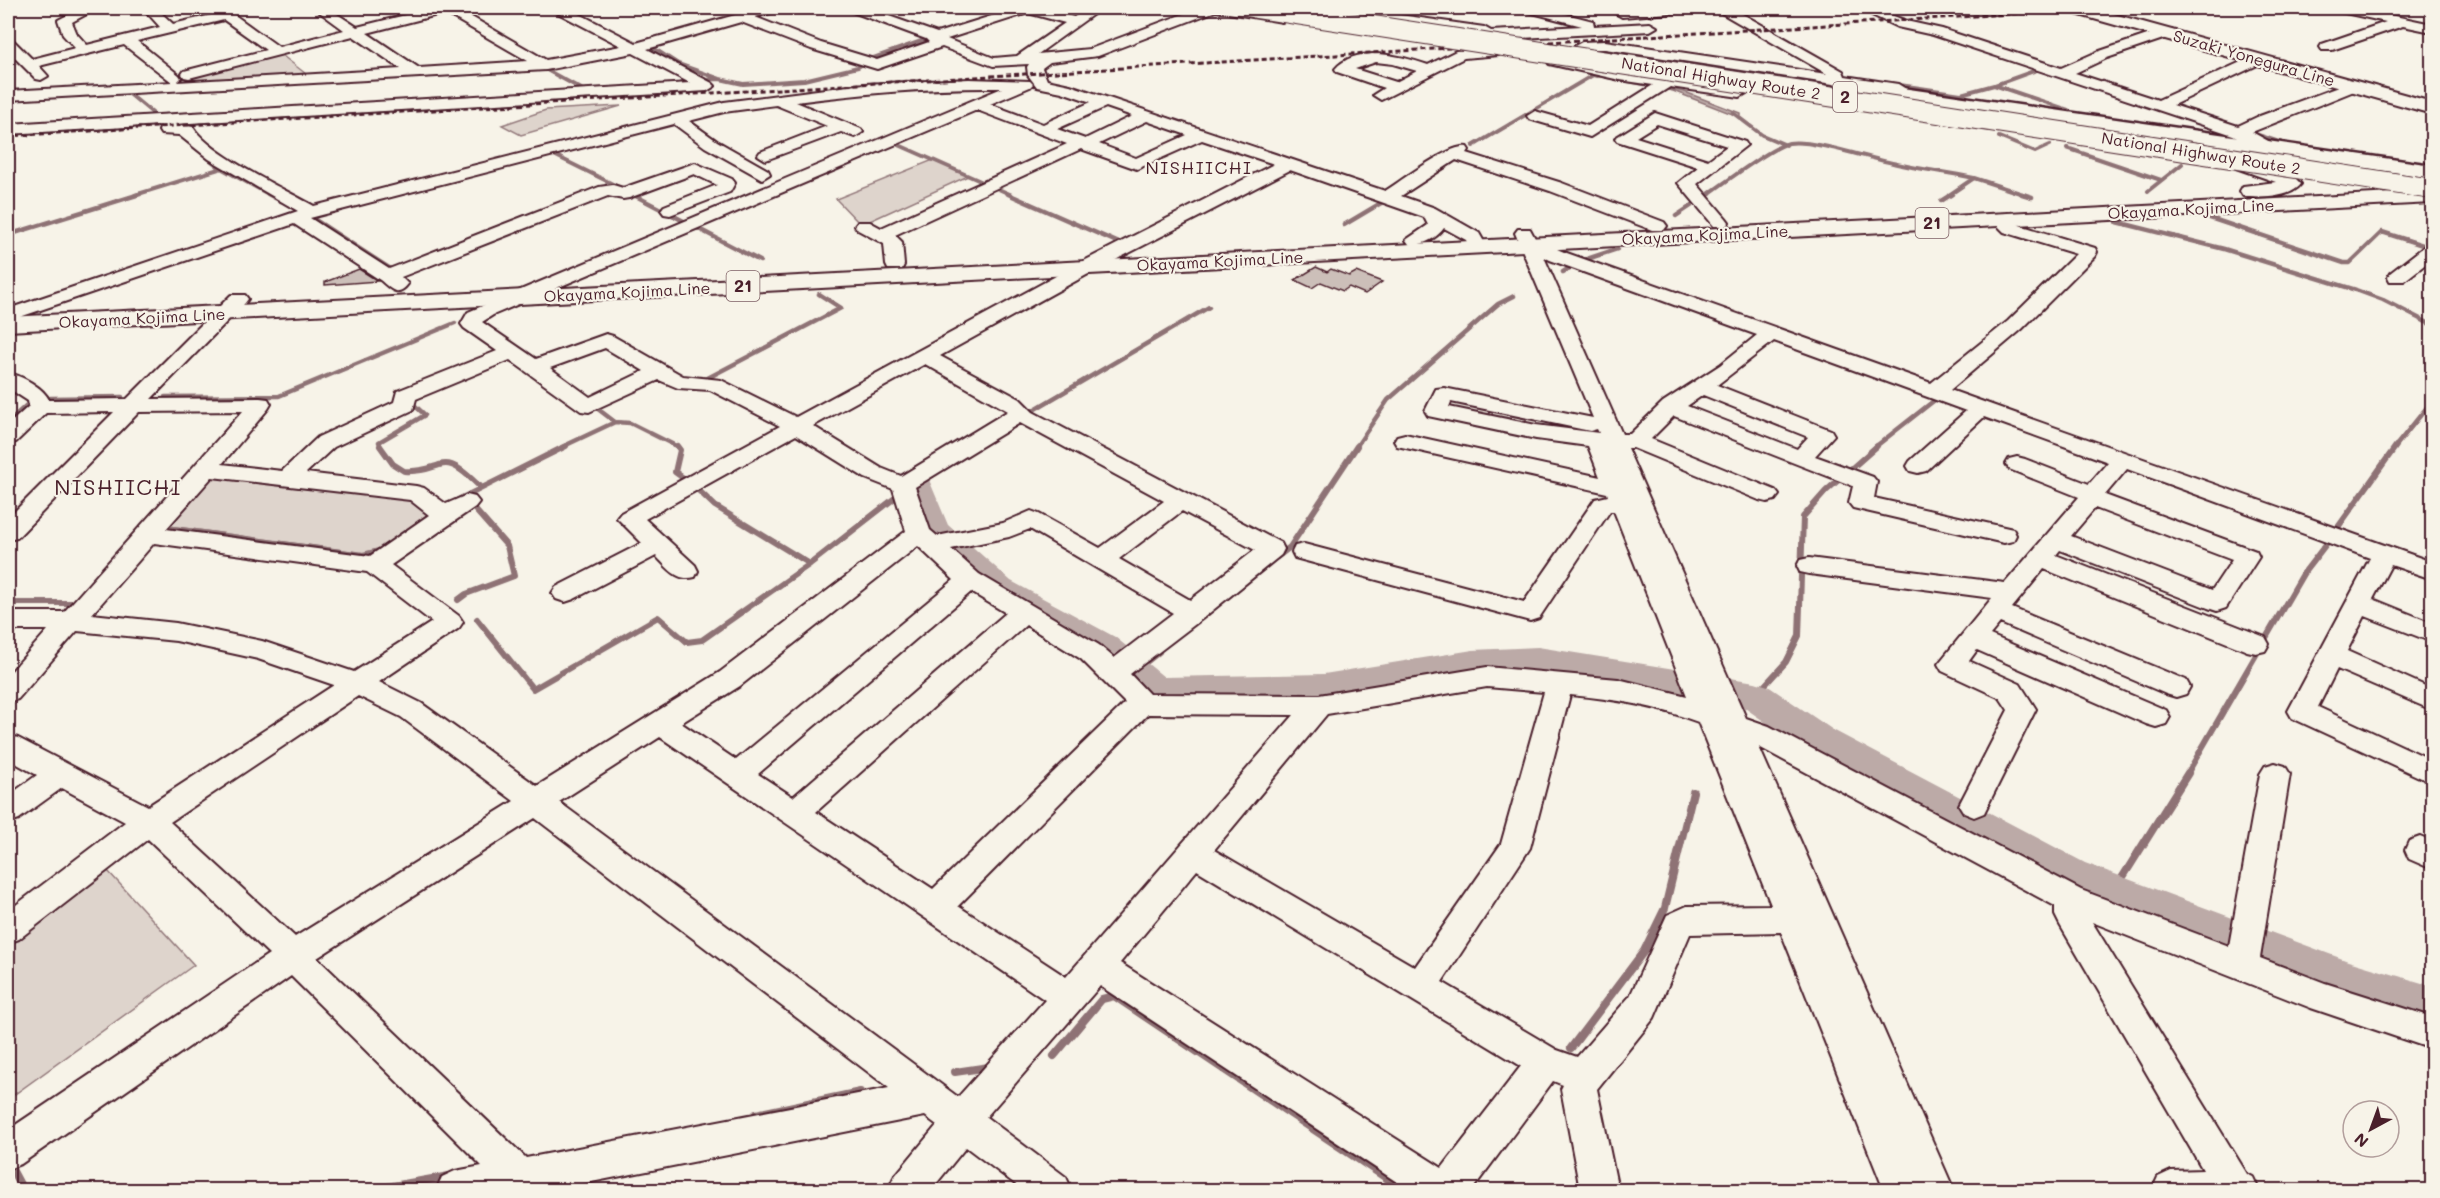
<svg xmlns="http://www.w3.org/2000/svg" width="2440" height="1198" font-family="Mali,sans-serif">
	<rect width="100%" height="100%" fill="#f7f3e8"/>
	<filter id="ink" filterUnits="userSpaceOnUse"><feTurbulence type="fractalNoise" baseFrequency=".0167" numOctaves="2"/><feDisplacementMap in="SourceGraphic" scale="12" xChannelSelector="R" yChannelSelector="G"/><feConvolveMatrix kernelMatrix="1 2 1 2 8 2 1 2 1" color-interpolation-filters="sRGB"/></filter>
	<g filter="url(#ink)">
		<path fill="#ded4cc" stroke="#947a7c" stroke-width="1.5" d="M279 53 310 77 157 85Z
			M621 106 521 135 502 125 546 110Z
			M933 160 968 176 861 225 836 199Z
			M217 473 412 499 430 517 378 550 364 553 169 526 165 522 207 477Z
			M107 870 194 965 8 1099V946Z"/>
		<path fill="#bcaaa7" stroke="#8e7275" stroke-width="1.5" d="M1592 74 1685 92 1740 113V117L1673 91 1590 75Z"/>
		<g fill="none" stroke-linecap="round" stroke-linejoin="round">
			<path stroke="#8e7275" stroke-width="4" d="M1887 14 1917 24
				M650 46 678 64 720 79 743 84 804 80 858 67 868 60 930 38
				M538 69H545L585 91
				M1893 84 1961 94 1994 85 2068 110
				M1995 85 2042 68
				M676 86 686 81 720 79
				M127 92 156 116
				M1733 113 1762 135 1786 145
				M2249 132 2288 145
				M179 135 219 167 270 195
				M1999 137 2035 152 2050 145
				M890 141 1012 195
				M1473 146 1593 75 1597 76
				M2067 148 2161 180
				M552 154 635 195
				M2148 191 2182 164
				M135 195 222 168
				M1707 195C1723 184 1773 146 1789 143 1812 139 1871 159 1897 164 1923 170 1948 172 1974 178
				M1949 195 1974 178 2026 195"/>
			<path stroke="#8e7275" stroke-width="4.5" d="M268 194 281 201
				M632 194 760 261
				M1008 194 1119 243
				M2022 194 2032 197
				M1706 196 1710 194
				M1941 201 1952 194
				M306 214 392 270
				M1676 216 1697 202
				M2210 218 2344 263H2350L2382 232 2432 248
				M2117 222 2224 249 2356 290 2383 300 2432 325
				M1344 225 1386 200
				M8 235 140 194
				M1563 272 1581 261 1617 249
				M700 382 841 308 819 294
				M165 397 279 396 455 323
				M594 406 615 422
				M1030 412 1209 307
				M8 422 30 402 51 398 122 397
				M381 447 379 442 425 415 410 401
				M562 447 615 422 630 423 678 447
				M1356 447 1388 400 1498 304 1514 296
				M1875 447 1936 399
				M2395 447 2432 401"/>
			<path stroke="#8e7275" stroke-width="6" d="M380 446 393 464 404 471C445 474 439 445 480 487
				M677 446 680 450 675 472 686 480
				M694 486 715 506 810 564 896 497
				M458 500 566 446
				M167 528 363 555 379 551
				M2333 529 2336 530 2396 446
				M1277 557 1290 547 1357 446
				M458 600 466 594 514 576 507 546 470 504
				M8 603H75
				M477 619 533 689 658 617 687 642 702 640 810 564
				M1134 672 1159 652
				M1755 696 1786 662 1799 636 1803 517 1826 491 1877 446
				M2187 774 2303 574 2330 539"/>
			<path stroke="#8e7275" stroke-width="8" d="M2114 891 2188 773
				M1571 1048 1644 951 1665 908 1693 792
				M1054 1056 1102 999 1114 996 1404 1190
				M955 1072 989 1067
				M756 1114 860 1092
				M8 1162 23 1190
				M370 1190 449 1176"/>
			<path fill="#bcaaa7" fill-rule="evenodd" d="M916 472 927 475 948 525 1011 581 1115 637 1164 677 1324 674 1473 650 1538 647 1755 682 1768 686 1833 730 2085 863 2348 961 2432 986V1026L2347 1001 2055 887 1805 750 1745 708 1538 673 1473 676 1324 700 1156 705 1143 701 1089 655 987 597 922 537 900 482 905 475Z"/>
		</g>
		<path fill="#ccbfb9" stroke="#4a1f2b" stroke-width="1.5" d="M1316 267 1327 272 1331 269 1349 276 1356 272 1382 282 1365 294 1349 287 1343 291 1321 282 1312 288 1295 280Z
			M359 269 378 281 325 285V282Z"/>
		<g fill="none" stroke-linecap="round" stroke-linejoin="round">
			<g stroke="#4a1f2b" stroke-width="4">
				<path id="minor" d="M81 8H98L72 22 77 34 87 45 160 27 143 8H156L173 24 216 14 211 8H225L279 47 344 30 314 8H328L357 27 434 8H456L546 60 621 46 554 11 553 8H568L636 43 760 8H779L778 11 755 17 821 43 877 60 929 42 926 39 850 11 849 8H866L937 33 1017 8H1037L1074 17 1088 8H1102L1038 54 1090 49 1199 8H1243L1282 14 1289 18 1282 22 1216 11 1098 56 1050 62 1042 68 1047 80 1070 85 1385 191C1401 181 1451 143 1467 147L1469 150 1467 153 1562 183 1664 222 1667 226 1664 230H1652L1550 191 1456 160 1401 196 1435 208 1479 233 1487 247 1484 251H1472L1466 240 1444 228C1436 239 1421 247 1409 244L1406 240 1428 225 1424 217 1290 170 1092 272 940 356 1020 399 1033 412 1281 543 1284 549 1281 555 1202 619 1130 674 1149 694 1319 695 1487 667 1618 679 1687 696 1614 511H1610L1539 618 1530 621 1295 558 1292 552 1295 546 1304 544 1524 602 1595 499 1608 496 1607 493 1397 446 1394 441 1397 436 1405 434 1600 477 1588 446 1536 439 1428 416 1425 411 1436 389 1444 388 1593 418 1515 233 1518 229H1530L1536 240 1564 252 1931 383 2008 321 2076 254 2004 232 1991 219 1994 215H2006L2016 224 2095 248 2097 252 2095 256 2022 329 1950 390 2432 562V579L2391 565 2373 599 2432 623V642L2365 616 2347 651 2432 689V710L2337 669 2318 707 2432 760V783L2292 718 2288 711 2370 558 2127 469 2105 495 2256 551 2259 557 2226 608 2217 611 2208 608 2060 550 2056 555 2265 637 2269 644 2265 651 2256 653 2247 651 2044 569 2012 608 2186 680 2190 687 2186 694 2176 697 2166 694 2000 623 1990 635 2166 710 2170 717 2166 724 2156 727 2146 724 1977 650 1969 661 2020 684 2036 709 1984 813 1974 817 1964 813 1959 805 2008 710 2000 698 1942 671 1938 664 1992 598 1809 574 1800 572 1797 566 1800 560 1809 558 2005 583 2079 497 2009 469 2006 464 2009 459 2017 457 2025 459 2089 484 2108 462 1984 417 1926 471 1918 473 1910 471 1907 466 1910 461 1966 411 1774 341 1717 385 1831 430 1834 435 1815 456 1873 477 1877 482 1874 498 2013 529 2016 535 2013 541 2004 543 1853 508 1849 503 1853 486 1674 416 1651 439 1775 490 1779 495 1775 500 1767 502 1759 500 1633 448H1627L1746 718 1769 726 2081 890 2229 946 2260 774 2265 766 2275 763 2285 766 2290 774 2260 958 2325 983 2432 1017V1049L2311 1008 2092 922 2247 1174 2253 1177 2259 1190H2152L2158 1177 2171 1171 2203 1170 2060 925 2055 915V906L1759 747 1954 1190H1884L1781 932 1690 934 1654 1018 1597 1089 1618 1190H1580L1561 1089 1563 1085 1553 1081 1472 1190H1409L1100 986 986 1117 1066 1177 1072 1190H1023L966 1147 931 1190H888L894 1177 937 1125 925 1116 551 1190H436L442 1177 455 1171 482 1166 291 976 21 1164 8 1169V1130L269 954 148 839 19 939 8 943V911L125 822 62 788 19 819 8 823V796L37 775 8 759V735L18 738 148 806 334 685 258 659 176 641 77 631 18 699 8 702V675L48 630H8V612H64L243 411 139 412 17 538 8 540V518L114 412 46 413 16 442 8 444V425L29 406 28 401 8 388V373C21 375 44 388 49 400L127 399 231 295H245L248 299 245 303 151 399 260 398 268 399 271 404 268 409 222 464 282 471 318 437 394 402 397 391 497 351 464 328 461 324 468 312 1002 88C933 87 864 93 796 102L861 129 863 132 855 137 841 132 766 160 758 155 760 152 827 126 776 105 724 112 689 121 717 141 768 170 770 174 762 179 705 147 674 124 310 218 389 269 599 187 613 185 623 188 695 163 732 179 735 183 730 192 670 215 664 214 661 210 664 206 717 185 694 174 629 198 623 199 608 196 401 277 408 284C397 299 389 287 380 280L294 224 8 321V309L298 211 209 159 179 135 161 134 159 131 161 125 8 134V124L690 83 633 53 546 70 8 100V91L172 82 124 45 39 66 48 76 41 80 36 79 8 51V39L13 40 32 59 75 48 63 35 58 20ZM445 13 528 61 419 68 367 33ZM1028 13 1065 23 1017 56 994 58 947 39ZM224 20 266 50 184 71 182 74 184 77 189 78 353 36 401 69 177 82 181 78 179 75 137 41ZM741 22 811 49 877 69 942 47 993 66 1029 64 1027 67 1028 75 1037 87 1062 92 1091 102 1043 124 990 104 1030 87 1033 84 1030 81 969 79 864 84 724 102 314 206C284 189 209 154 193 127L174 124 707 91 715 86 712 83 647 49ZM1106 107 1132 116 1085 139 1057 129ZM977 110 1067 144 881 228 870 222H858L855 226 858 230 884 244 886 265 888 269H902L904 265 902 242 895 235 1081 149 1137 169 1202 140 1274 164 1078 264 796 417 721 380 683 376 613 336 606 334 536 359 482 322 493 315ZM1147 121 1187 135 1136 158 1099 144ZM1544 257 1550 260 1757 335 1720 365 1663 402 1630 434H1622ZM605 348 644 371 590 397 550 368ZM510 360 581 411 589 412 659 380 678 388 710 390 780 426 621 513 617 518 642 543 556 587 552 593 556 599 565 602 574 599 656 556C668 568 677 582 695 577L698 571 695 565 645 519 796 435 865 478 893 489 906 531 720 672 537 786 421 703 379 682 459 628 463 622 459 616 391 565 475 507 479 502 475 497 467 495 446 504 424 488 416 486 306 473 334 447 413 410 416 399ZM925 364 1008 411 901 476 881 468 813 426ZM1703 395 1808 437 1797 449 1687 406ZM1451 402 1590 431 1597 429 1599 433 1536 425 1449 407ZM1020 423 1164 501 1100 548 1039 514 1031 511 1003 523 937 536 930 530 915 487ZM212 477 410 500 429 515 370 556 166 529ZM2095 508 2232 560 2212 590 2071 536ZM1182 511 1255 550 1190 600 1119 559ZM1030 529 1173 613 1114 658 1099 645 979 574 951 549 1009 537ZM154 543 367 572 432 622 354 672 262 641 176 623 92 614ZM918 546 954 580 736 760 681 723 740 686ZM971 592 1006 613 793 797 758 774ZM1026 625 1081 659 1125 703 933 889 816 812ZM1487 687 1544 692 1501 844 1415 967 1214 850 1327 714ZM1570 695C1615 699 1656 706 1698 722L1771 905 1687 906 1667 915 1630 996 1577 1057 1557 1050 1442 982 1530 848ZM358 696 401 717 514 801 295 937 170 822ZM1148 714 1294 715 1066 977 958 906ZM660 737 1045 1000 958 1097 559 802ZM535 818 889 1088 526 1158 317 958ZM1197 870 1521 1066 1442 1168 1120 963Z
					M1320 8H1351L1484 27 1491 31 1582 26 1525 11 1524 8H1543L1593 21 1594 26 1650 23 1657 27 1650 31 1464 41 1457 37 1459 34 1467 33 1327 12Z
					M1639 8H1689L1682 12 1622 17 1615 13 1622 9Z
					M1717 8H1732L1843 71 1845 76 1898 84 1906 89 1898 94 1605 49H1589L1568 60 1620 72 1740 87 1748 92 1740 97 1670 87 1590 137 1529 119 1527 116 1535 111 1588 126 1653 85 1620 80 1549 64 1547 61 1582 42 1605 41 1827 74 1718 11Z
					M1857 8H1874L1906 21 1942 29 2061 68 2097 52 2162 30H2172L2174 33 2172 36 2107 58 2075 73 2158 100 2254 56H2264L2266 59 2264 62 2173 105 2238 126 2257 117 2349 83H2359L2362 86 2359 89 2252 132 2279 147 2281 150 2273 155 2233 135 1933 35 1897 27Z
					M2335 8H2357L2432 24V32L2403 26 2332 50H2322L2320 47 2322 44 2386 22 2336 11Z
					M1494 48 1499 49 1501 52 1499 55 1464 58 1381 100 1373 95 1384 88 1337 72 1335 69C1357 44 1401 56 1428 65L1456 51ZM1376 62 1393 64 1417 71 1396 82 1355 69Z
					M1655 113 1745 142 1747 145 1697 184 1726 218 1729 222 1726 226H1714L1678 183 1698 167 1617 141 1615 138ZM1657 124 1727 146 1708 160 1636 137Z
					M2432 244V259L2404 281H2390L2388 277 2390 273 2425 246Z
					M2420 837 2432 842V869L2409 859 2405 850 2409 841Z"/>
			</g>
			<g stroke="#4a1f2b" stroke-width="4">
				<path id="major" d="M2067 8H2092L2432 102V114L2069 12Z
					M2243 158 2288 171 2301 184C2291 198 2259 199 2243 196L2240 191 2243 186 2276 182 2236 168 2233 164 2236 160Z
					M2432 191V203L8 331V317Z"/>
			</g>
			<g stroke="#4a1f2b" stroke-width="5">
				<path id="highway" d="M1868 83 2432 165V178L1861 93 1858 89 1861 85Z"/>
			</g>
			<use href="#minor" fill="#f7f3e8" fill-rule="evenodd"/>
			<use href="#major" fill="#f7f3e8" fill-rule="evenodd"/>
			<use href="#highway" fill="#f7f3e8" fill-rule="evenodd"/>
			<path stroke="#4a1f2b" stroke-width="3" stroke-dasharray="5 3" stroke-linecap="butt" d="M8 136 2106 8"/>
			<g stroke="#4a1f2b" stroke-width="22" stroke-linecap="butt">
				<path id="highway-bridge" d="M1257 8 2432 189"/>
			</g>
			<use href="#highway-bridge" stroke="#f7f3e8" stroke-width="20"/>
		</g>
	</g>
	<g text-anchor="middle" stroke-width="4.5" stroke-linejoin="round" paint-order="stroke">
		<g font-size="16" fill="#4a1f2b" stroke="#f7f3e8">
			<text transform="translate(2254 58) rotate(16)" y="6">Suzaki Yonegura Line</text>
			<text transform="translate(1721 78) rotate(9)" y="6">National Highway Route 2</text>
			<text transform="translate(2201 153) rotate(9)" y="6">National Highway Route 2</text>
			<text transform="translate(2191 209) rotate(-3)" y="6">Okayama Kojima Line</text>
			<text transform="translate(1705 235) rotate(-3)" y="6">Okayama Kojima Line</text>
			<text transform="translate(1220 261) rotate(-3)" y="6">Okayama Kojima Line</text>
			<text transform="translate(627 292) rotate(-3)" y="6">Okayama Kojima Line</text>
			<text transform="translate(142 318) rotate(-3)" y="6">Okayama Kojima Line</text>
		</g>
		<g fill="#f7f3e8" stroke="#7e5f64" stroke-width="1.5">
			<rect x="1833" y="82" width="24" height="30" rx="4.5"/>
			<rect x="1915.5" y="208" width="33" height="30" rx="4.5"/>
			<rect x="726.5" y="271" width="33" height="30" rx="4.5"/>
		</g>
		<g font-size="18" font-weight="bold" fill="#4a1f2b">
			<text x="1845" y="103">2</text>
			<text x="1932" y="229">21</text>
			<text x="743" y="292">21</text>
		</g>
		<g font-size="18" letter-spacing="1.5" fill="#4a1f2b" stroke="#f7f3e8">
			<text x="1199" y="174">NISHIICHI</text>
		</g>
		<g font-size="22" letter-spacing="1.5" fill="#4a1f2b" stroke="#f7f3e8">
			<text x="118" y="495">NISHIICHI</text>
		</g>
	</g>
	<rect width="2440" height="1198" fill="none" stroke="#f7f3e8" stroke-width="30"/>
	<rect x="15" y="15" width="2410" height="1168" fill="none" stroke="#4a1f2b" stroke-width="2" filter="url(#ink)"/>
	<g transform="translate(2371 1129) rotate(221)"><circle r="28" fill="#f7f3e8" stroke="#b29e9c" stroke-width="1.5"/>
	<path d="M0-4.5L10 22L0 15L-10 22Z" fill="#4a1f2b"/>
	<text y="-9" font-size="16" font-weight="bold" text-anchor="middle" fill="#4a1f2b">N</text>
	</g>
</svg>
